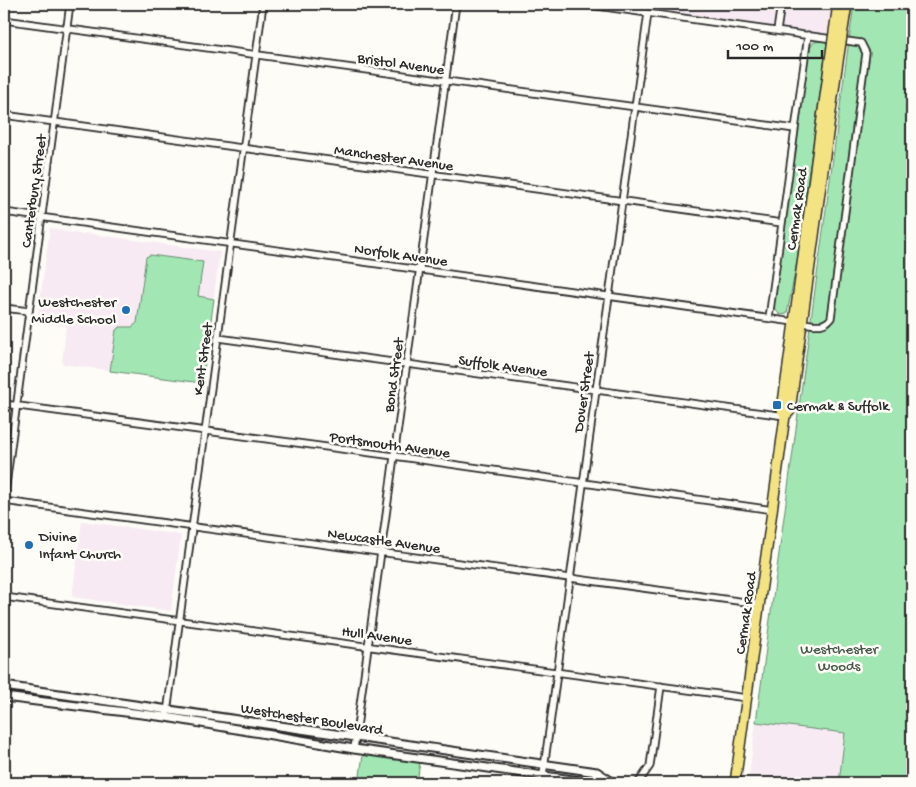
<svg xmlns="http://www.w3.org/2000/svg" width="916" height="787" font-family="'Gochi Hand',sans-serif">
	<rect width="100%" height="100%" fill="#fdfcf7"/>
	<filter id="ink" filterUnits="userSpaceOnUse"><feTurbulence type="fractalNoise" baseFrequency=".02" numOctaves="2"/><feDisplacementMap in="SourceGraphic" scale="10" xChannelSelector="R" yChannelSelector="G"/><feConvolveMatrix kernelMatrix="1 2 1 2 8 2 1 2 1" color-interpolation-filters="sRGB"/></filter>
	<g filter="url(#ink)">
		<path fill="#f7eaf3" d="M616 4H832L828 34Z
			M50 228 83 235 85 233 220 252 202 383 62 364 66 326 37 322Z
			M82 521 181 535 171 611 72 597Z
			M756 722 845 733 839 783H748Z"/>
		<path fill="#a2e7b3" stroke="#66896f" d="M854 4H912V783H839L845 733 756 722Z
			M822 41 827 42 796 267 787 314 780 315 775 309 774 304 809 48 814 42Z
			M150 255 203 262 198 296 214 299 202 383 110 371 116 330 120 327H132L137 323 146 257Z
			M363 754 420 762 417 783H359Z"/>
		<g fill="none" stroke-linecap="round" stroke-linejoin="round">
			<g stroke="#2b2b2b" stroke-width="9">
				<path id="minor" d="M583 4 861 43 866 53 831 318C824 328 813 324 803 323
					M4 20 795 129
					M777 31 781 4
					M4 115 782 223
					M4 212 794 322
					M4 308 29 311
					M769 318 808 35
					M218 338 785 416
					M4 404 394 456 773 510
					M4 500 70 4
					M4 501 760 604
					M4 597 747 698
					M167 713 263 4
					M354 749 456 4
					M543 775 648 13
					M638 783 650 766 661 686"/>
			</g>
			<g stroke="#2b2b2b" stroke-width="11">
				<path id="tertiary" d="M4 686 597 772 614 783
					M4 697 166 717 354 749 594 783"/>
			</g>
			<g stroke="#2b2b2b" stroke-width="12">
				<path id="primary" d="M785 416 782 410 829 67
					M735 783 785 416 790 411 837 68"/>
			</g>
			<use href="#minor" stroke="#fdfcf7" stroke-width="5.5"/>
			<use href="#tertiary" stroke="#fdfcf7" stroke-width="7"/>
			<use href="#primary" stroke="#f4e382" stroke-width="9"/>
			<g stroke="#2b2b2b" stroke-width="12" stroke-linecap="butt">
				<path id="primary-bridge" d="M829 67 838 4
					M837 68 847 4"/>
			</g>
			<use href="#primary-bridge" stroke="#f4e382" stroke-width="9"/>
		</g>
	</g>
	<g fill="#1f6fb2" stroke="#fdfcf7" stroke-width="2">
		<circle cx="126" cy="310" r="5"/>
		<rect x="772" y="400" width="10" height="10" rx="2.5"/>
		<circle cx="29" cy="545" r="5"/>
	</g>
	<g text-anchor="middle" stroke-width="5" stroke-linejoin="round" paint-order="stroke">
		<g font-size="15" fill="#2b2b2b" stroke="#fdfcf7">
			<text transform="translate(401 63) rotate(8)" y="5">Bristol Avenue</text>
			<text transform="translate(394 157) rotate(8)" y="5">Manchester Avenue</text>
			<text transform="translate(33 191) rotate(-82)" y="5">Canterbury Street</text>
			<text transform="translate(796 209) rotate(-82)" y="5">Cermak Road</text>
			<text transform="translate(401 254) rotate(8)" y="5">Norfolk Avenue</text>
			<text transform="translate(202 359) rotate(-82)" y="5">Kent Street</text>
			<text transform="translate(503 365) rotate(8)" y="5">Suffolk Avenue</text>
			<text transform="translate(393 375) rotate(-82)" y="5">Bond Street</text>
			<text transform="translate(583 392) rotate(-82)" y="5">Dover Street</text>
			<text transform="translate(390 444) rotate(8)" y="5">Portsmouth Avenue</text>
			<text transform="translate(384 540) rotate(8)" y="5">Newcastle Avenue</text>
			<text transform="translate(745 613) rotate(-82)" y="5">Cermak Road</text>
			<text transform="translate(377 635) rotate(8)" y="5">Hull Avenue</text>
			<text transform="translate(312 718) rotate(9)" y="5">Westchester Boulevard</text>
		</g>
		<g font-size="15" fill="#2b2b2b" stroke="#fdfcf7" text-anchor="start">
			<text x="116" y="306" text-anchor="end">Westchester<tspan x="116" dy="17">Middle School</tspan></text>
			<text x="787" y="410">Cermak &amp; Suffolk</text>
			<text x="39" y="541">Divine<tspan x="39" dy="17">Infant Church</tspan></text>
		</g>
		<g font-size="15" fill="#495a4d" stroke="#fdfcf7">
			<text x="839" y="653">Westchester<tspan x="839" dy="17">Woods</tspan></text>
		</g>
	</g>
	<rect width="916" height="787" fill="none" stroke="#fdfcf7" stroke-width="20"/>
	<rect x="10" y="10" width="896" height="767" fill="none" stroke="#2b2b2b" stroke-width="2" filter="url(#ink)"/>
	<path d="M728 50v8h94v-8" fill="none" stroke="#2b2b2b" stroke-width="2.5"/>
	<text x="736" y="50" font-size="15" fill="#2b2b2b" stroke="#fdfcf7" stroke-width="4" paint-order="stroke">100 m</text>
</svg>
